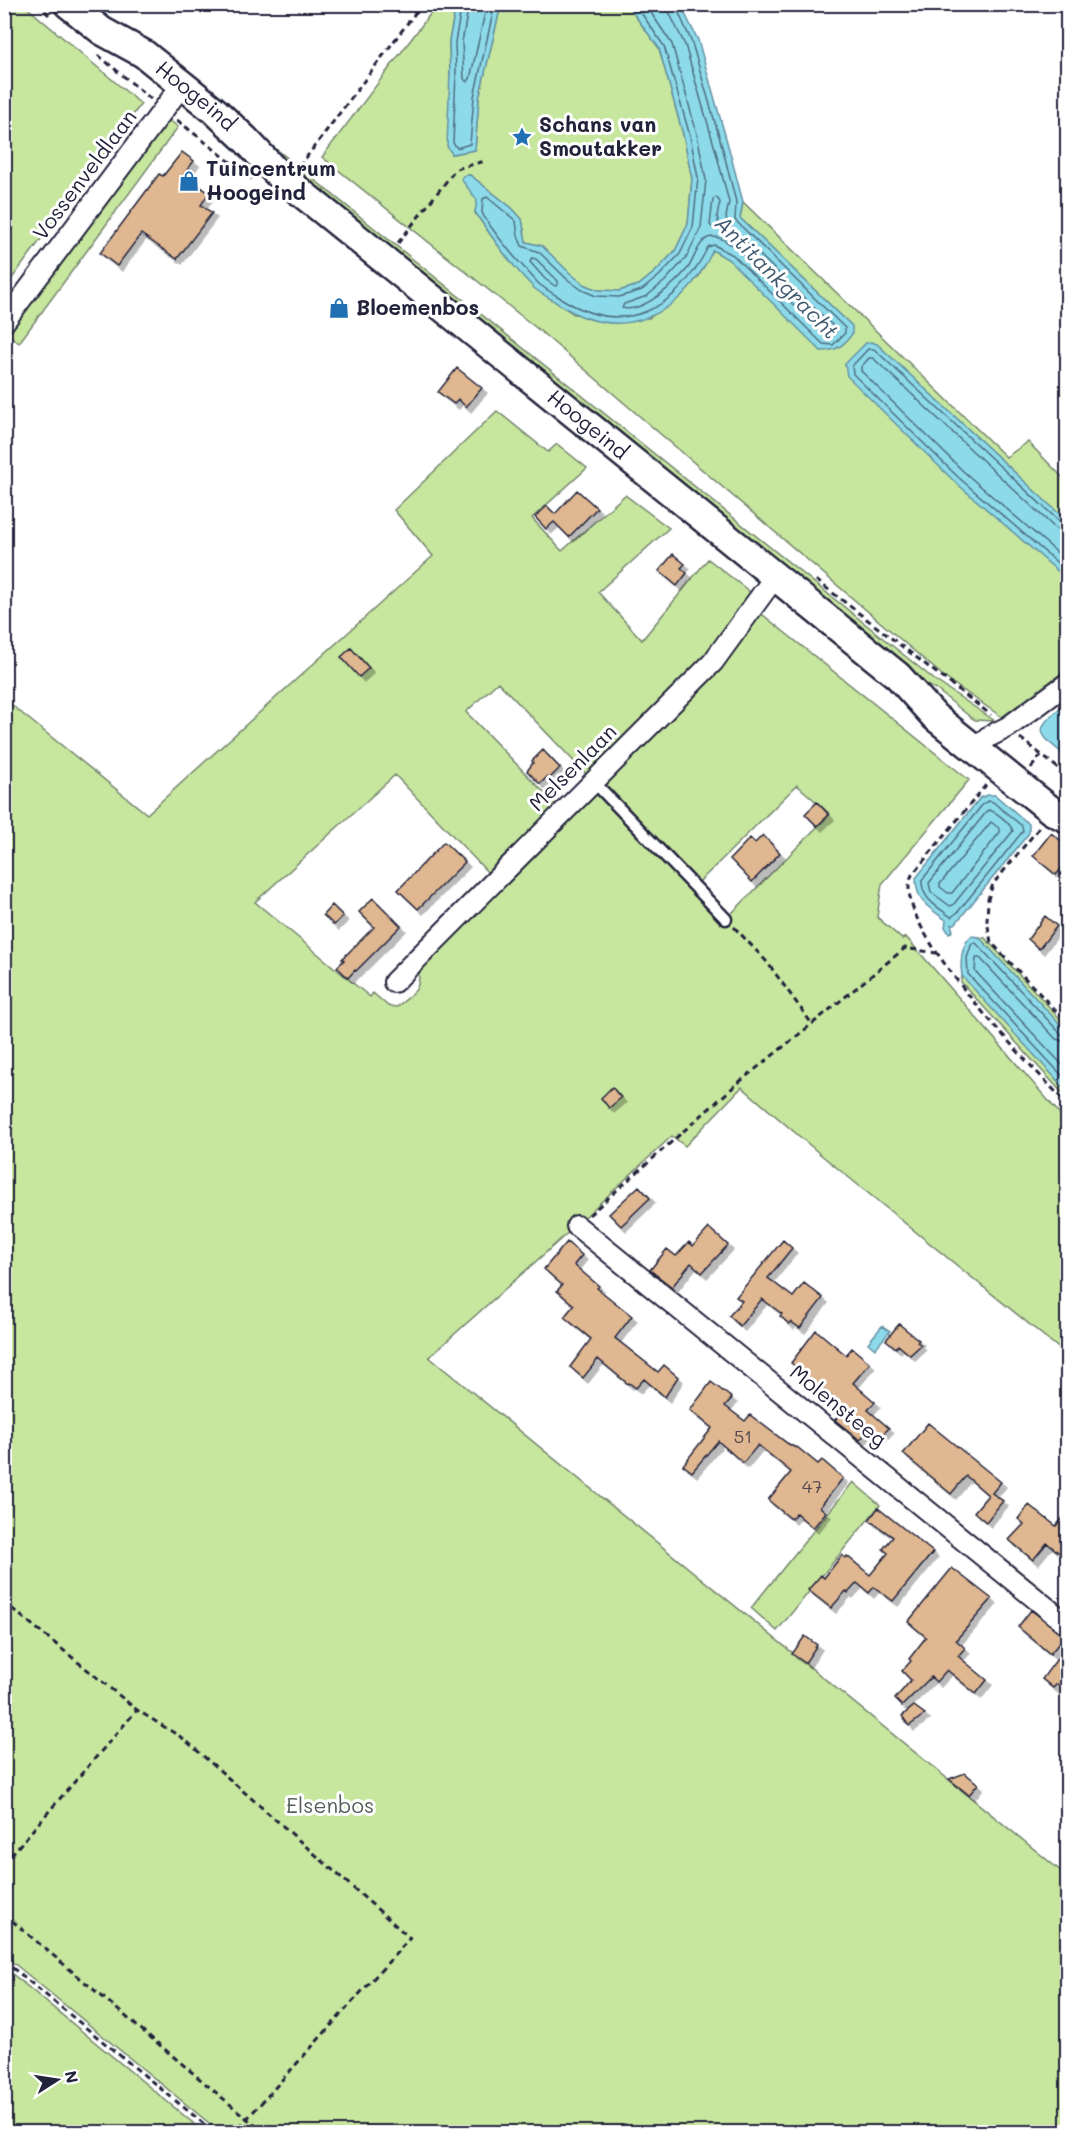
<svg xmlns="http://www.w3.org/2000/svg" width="1072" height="2137" font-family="Mali,sans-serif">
	<defs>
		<filter id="shadow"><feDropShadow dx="5" dy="5" stdDeviation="0" flood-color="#0004"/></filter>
	</defs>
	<rect width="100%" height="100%" fill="#fff"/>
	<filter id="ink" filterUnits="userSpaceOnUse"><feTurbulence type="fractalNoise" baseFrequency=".0167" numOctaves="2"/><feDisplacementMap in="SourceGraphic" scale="12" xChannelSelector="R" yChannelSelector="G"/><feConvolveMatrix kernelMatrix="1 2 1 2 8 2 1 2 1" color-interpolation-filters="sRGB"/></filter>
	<g filter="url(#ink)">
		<path fill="#c7e79f" stroke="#74846d" stroke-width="1.5" fill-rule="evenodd" d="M5 4 24 5 141 104 5 288Z
			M437 5H456L449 41 452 154 475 150 479 98 501 5H627L659 48 684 138 692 179 688 224 675 251 655 272 639 285 619 291 598 290 585 285 571 275 542 246 526 242 522 219 512 208 470 175 463 176 477 200 475 213 506 256 536 289 574 314 649 318 680 297 699 276 712 250 852 326 740 218 743 202 1006 457 1028 442 1067 482V669L1002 717 948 680 540 331 322 157Z
			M224 107 936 681 995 721 975 720 969 716 937 690 917 679 253 142Z
			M168 119 178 127 19 343 8 334Z
			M497 411 548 452 557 444 587 468 532 518 562 551 625 495 669 528 598 592 642 640 708 559 755 596 717 651 590 778 498 682 466 712 559 808 491 876 395 775 255 902 370 997 373 993 388 1006 397 1007C415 991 420 993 419 967L758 611 969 780 882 884 877 917 902 939 906 937 1067 1122V1355L820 1154 742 1087 685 1146 672 1136 571 1230 429 1357 1067 1876V2132H220L5 1956 4 699 147 814 433 556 394 510ZM797 785 830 814 726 919 695 886Z
			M979 937 985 938 1067 1026V1039Z
			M962 976 968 977 1067 1085V1098L961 982Z
			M853 1482 880 1505 777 1631 751 1608Z
			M4 1968H5L204 2132H5Z"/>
		<path fill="#8ddbea" stroke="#6291a4" stroke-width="1.5" d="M456 5H501L479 98 475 150 452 154 447 146 450 73 449 41Z
			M627 5H680L682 8 698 40 729 149 743 202 740 218 852 326V334C843 346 837 351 821 351L729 260 713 250C682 316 622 346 557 303 550 298 541 294 534 288 511 265 493 239 475 212L477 200 461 179 463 176 470 175 512 208 522 219 526 242 542 246 571 274 585 285 598 290 619 291 639 285 655 272 675 251 688 224 692 179 684 138 659 48Z
			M871 342 877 344 1067 521V579L954 481 847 376 845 364 866 343Z
			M1067 703V757C1034 731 1034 729 1067 703Z
			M988 795H995L1029 824V833L961 917 955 924H951L953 931 949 933 945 927 946 920C928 907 916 902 916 878L980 798Z
			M971 936 979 937 1067 1032V1091L962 976C960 962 961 946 971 936Z
			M882 1326 890 1331 875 1349 868 1343Z"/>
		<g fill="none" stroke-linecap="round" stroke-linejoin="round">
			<path stroke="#4d6c81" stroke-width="1.5" d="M462 4 455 42 456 73 453 143 457 148 470 144 474 97 495 4
				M469 4 462 42 464 79 467 82 470 79 487 4
				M635 4 664 46 690 136 698 178 693 227 680 254 659 276 642 290 619 297 596 296 582 290 567 279 539 252 522 246 518 236 516 221 487 197 483 199C483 202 482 209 482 212 484 220 511 253 518 261 525 268 532 277 539 284 545 289 552 293 559 297 623 339 676 311 708 247L714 245 733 255 823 344 833 345 845 333V328L735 220 736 202 723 150 692 43 675 4
				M645 4 672 44 697 134 706 180 701 227 686 258 665 281 647 296 624 304 622 308C642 314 676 283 688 268 694 260 698 242 708 238 719 234 730 244 738 250L826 337H830L836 333V329L728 224 726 217 729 202 716 152 685 45 669 12 668 4
				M716 197 720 202 717 216 719 225 713 228 710 225 713 199Z
				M532 258 536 259 558 281V285L555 286 545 279 530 262Z
				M1068 525 1061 523 874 349H868L852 366 853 374 958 477 1068 572
				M1068 533 1056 529 873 358H869L861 367V371L963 471 1068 562
				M989 801 993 802 1022 826 1023 831 957 913 951 917C938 907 921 899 922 880L983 804Z
				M988 810C996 811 1010 823 1013 831L953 905 950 906 931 892 929 883Z
				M991 822 1000 829V832L952 893H948L940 887V884Z
				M1068 1036 1061 1034 976 943H972L967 958 968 974 1068 1082
				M1068 1043 1056 1039 980 958H976L975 971 1068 1071"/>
		</g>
		<path fill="#dfb790" stroke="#22223b" stroke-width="1.5" filter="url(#shadow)" d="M182 152 194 161 184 174 209 193 201 205 212 213 177 259 141 234 117 266 100 253 159 174 163 176Z
			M457 368 482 388 466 407 458 399 454 404 438 392Z
			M577 490 597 508 569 537 554 522 546 529 535 517 547 506 555 514Z
			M673 554 685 564 681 568 687 573 677 586 659 571Z
			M351 648 369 668 359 677 341 657Z
			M543 750 560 768 549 779 547 777 540 784 527 771 533 763 532 761Z
			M817 802 829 815 817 826 805 814Z
			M1051 833 1068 846V861L1056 875 1033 856Z
			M763 835 780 853 752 882 730 859 750 838 755 843Z
			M444 842 465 862 418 909 398 890Z
			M373 898 401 926 356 971 355 970 348 978 337 967 344 960 342 959 374 927 359 912Z
			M332 905 343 916 334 925 323 915Z
			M1045 916 1057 926 1039 949 1028 939Z
			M612 1087 621 1098 609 1108 601 1098Z
			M639 1186 650 1198 621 1226 609 1214Z
			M709 1228 728 1245 702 1273 691 1263 672 1287 650 1270 667 1249 676 1256 689 1242 693 1246Z
			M783 1240 792 1248 768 1278 793 1297 804 1283 823 1298 800 1328 791 1322 789 1324 780 1316 782 1314 762 1299 740 1326 729 1316 742 1301 736 1297Z
			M567 1242 582 1255 574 1265 599 1286 597 1288 632 1316 615 1338 658 1372 664 1365 678 1377 665 1397 644 1379 636 1388 629 1383 628 1384 598 1359 583 1378 570 1367 591 1339 564 1317 574 1305 557 1291 562 1285 544 1269Z
			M899 1324 919 1340 917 1342 921 1345 910 1355 898 1345 896 1348 886 1340Z
			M816 1330 846 1355 852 1348 870 1363 853 1383 875 1402 868 1410 889 1428 880 1437 870 1428 860 1440 835 1420 845 1408 791 1363Z
			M711 1382 732 1398 725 1406 745 1421 750 1415 787 1443 796 1448 797 1447 818 1464 822 1460 843 1478 820 1507 826 1512 813 1528 796 1513 791 1519 768 1500 791 1472 758 1445 743 1463 718 1441 692 1472 683 1465 712 1428 690 1410Z
			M928 1423 1001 1482 992 1493 1003 1501 986 1522 974 1512 988 1495 966 1476 951 1494 903 1454Z
			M1029 1505 1056 1526 1068 1512V1560L1047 1543 1033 1560 1009 1540 1024 1524 1018 1519Z
			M878 1508 933 1552 893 1601 874 1587 869 1593 857 1583 848 1593 846 1591 831 1608 808 1590 821 1575 824 1578 842 1555 845 1558 847 1556 870 1575 888 1553 883 1549 893 1537 869 1520Z
			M952 1568 992 1599 956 1640 965 1648 958 1656 987 1680 976 1694 947 1670 936 1682 931 1677 902 1706 895 1699 911 1680 902 1671 911 1661 909 1659 926 1637 908 1622Z
			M1031 1610 1065 1636 1050 1654 1018 1627Z
			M805 1636 817 1645 805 1663 792 1654Z
			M1068 1644V1693L1057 1684 1053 1688 1042 1679Z
			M914 1706 925 1714 909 1726 902 1716Z
			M965 1773 978 1784 969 1795 949 1779Z"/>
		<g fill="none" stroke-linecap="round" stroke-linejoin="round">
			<g stroke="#22223b" stroke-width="15">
				<path id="service" d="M593 781 726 919"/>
			</g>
			<g stroke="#22223b" stroke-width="24">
				<path id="minor" d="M4 322 182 85
					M977 750 988 737 1008 727 1068 683
					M394 982 713 662 774 578
					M577 1226 1068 1625"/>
			</g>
			<g stroke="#22223b" stroke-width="32">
				<g id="secondary">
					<path id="s1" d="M68 4 102 31 144 54 215 111 245 139 278 174 898 676 935 717 1052 811 1068 819"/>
				</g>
			</g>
			<path stroke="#22223b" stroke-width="3" stroke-dasharray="6 4.5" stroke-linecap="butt" d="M37 4 49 15
				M98 55 151 99
				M177 120 252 179
				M299 167 422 4
				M398 243 456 169 485 161
				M816 580 991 715
				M1020 738 1068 776
				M1031 768 1041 755
				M986 785 912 875C886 922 1035 1069 1068 1105
				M1039 828 993 884 988 899 987 921 991 942 1055 1010 1068 1020
				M734 927 767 962 812 1024
				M589 1215 738 1083 812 1024 905 948 936 953
				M4 1602 137 1710 184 1739 410 1938 235 2132
				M4 1863 137 1710
				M4 1914 263 2132
				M4 1961 214 2132"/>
			<use href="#service" stroke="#fff" stroke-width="10"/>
			<use href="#minor" stroke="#fff" stroke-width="20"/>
			<use href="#secondary" stroke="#fff" stroke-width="27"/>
		</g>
	</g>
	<defs>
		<g id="sight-bare" transform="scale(1.62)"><path d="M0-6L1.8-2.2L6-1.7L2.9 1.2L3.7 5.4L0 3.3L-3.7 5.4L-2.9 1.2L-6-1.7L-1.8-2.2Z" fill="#1f6fb2" stroke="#fff" stroke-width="2.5" paint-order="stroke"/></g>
		<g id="shop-bare" transform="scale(1.62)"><path d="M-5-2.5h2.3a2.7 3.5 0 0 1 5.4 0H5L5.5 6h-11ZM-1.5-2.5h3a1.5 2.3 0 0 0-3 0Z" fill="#1f6fb2" stroke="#fff" stroke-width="2.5" paint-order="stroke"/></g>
	</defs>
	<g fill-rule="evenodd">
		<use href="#sight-bare" x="522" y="137"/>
		<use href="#shop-bare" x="189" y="181"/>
		<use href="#shop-bare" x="339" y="308"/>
	</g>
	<g text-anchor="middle" stroke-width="6" stroke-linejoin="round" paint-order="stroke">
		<g font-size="18" fill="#514750">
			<text x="743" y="1443">51</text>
			<text x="812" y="1493">47</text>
		</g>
		<g font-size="21" fill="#22223b" stroke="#fff">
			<text dy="7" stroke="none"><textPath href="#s1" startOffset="158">Hoogeind</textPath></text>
			<text transform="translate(85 175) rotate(-53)" y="7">Vossenveldlaan</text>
			<text dy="7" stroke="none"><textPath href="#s1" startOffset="670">Hoogeind</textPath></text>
			<text transform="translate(573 768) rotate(-45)" y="7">Melsenlaan</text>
			<text transform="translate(838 1406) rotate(39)" y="7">Molensteeg</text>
		</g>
		<g font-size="21" font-weight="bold" fill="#22223b" stroke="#fff" text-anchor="start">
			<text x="539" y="132">Schans van<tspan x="539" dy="24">Smoutakker</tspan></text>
			<text x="206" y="176">Tuincentrum<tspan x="206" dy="24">Hoogeind</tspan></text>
			<text x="356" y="315">Bloemenbos</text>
		</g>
		<g font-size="21" fill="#545d59" stroke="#fff">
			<text x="330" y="1813">Elsenbos</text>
		</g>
		<g font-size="22" font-style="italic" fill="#425a70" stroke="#fff">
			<text transform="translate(777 277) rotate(45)" y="8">Antitankgracht</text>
		</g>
	</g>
	<rect width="1072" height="2137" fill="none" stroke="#fff" stroke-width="24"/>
	<rect x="12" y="12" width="1048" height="2113" fill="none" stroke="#22223b" stroke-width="2" filter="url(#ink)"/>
	<g transform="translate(57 2080) rotate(78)" stroke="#ffffff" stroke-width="4.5" paint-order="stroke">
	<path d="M0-4.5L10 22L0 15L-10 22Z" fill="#22223b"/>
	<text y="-9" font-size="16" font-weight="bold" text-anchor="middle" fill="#22223b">N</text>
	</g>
</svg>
